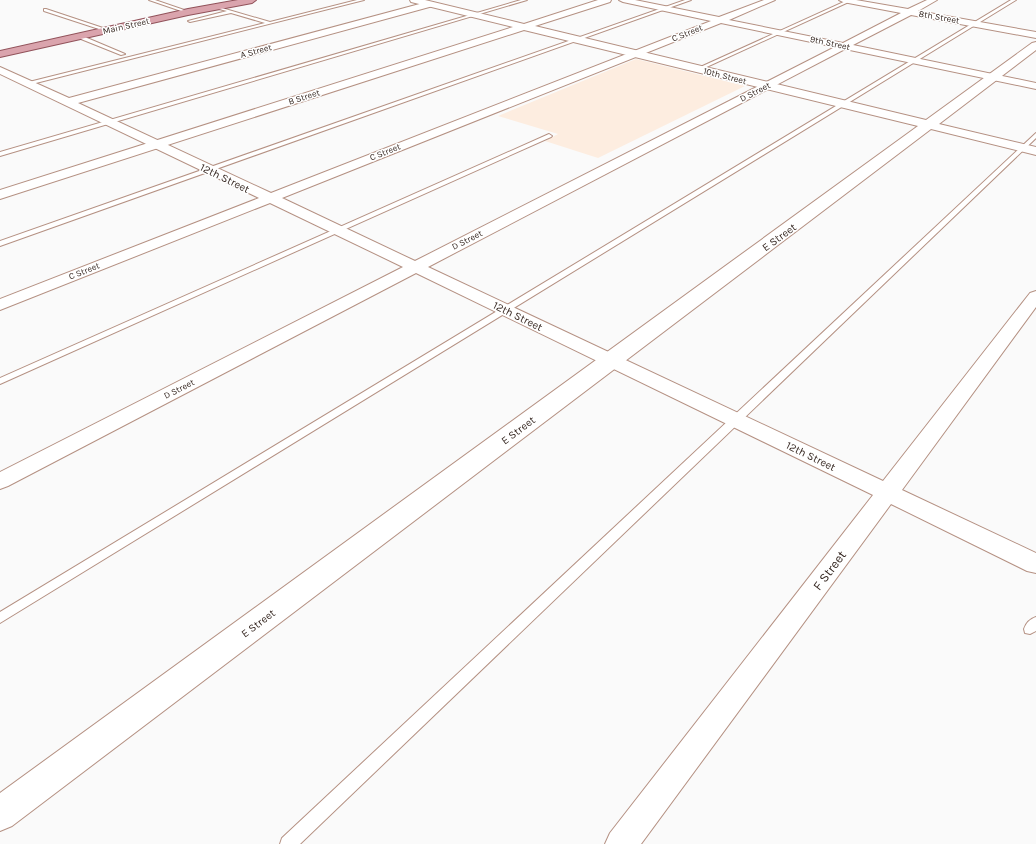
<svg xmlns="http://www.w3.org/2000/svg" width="1036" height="844" font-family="Karla,sans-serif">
	<rect width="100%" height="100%" fill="#fafafa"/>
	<path fill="#fdede0" d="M636 59 745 86 598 158 545 141 558 134 498 116Z"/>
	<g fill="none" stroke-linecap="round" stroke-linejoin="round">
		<g stroke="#b59183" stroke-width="2">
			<path id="service" d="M149 0H155L190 12 187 13Z
				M357 0H364L28 85 25 83 265 23 231 13 190 22 188 21 227 11 215 8V6L270 22Z
				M521 0H527L0 156V152Z
				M685 0H691L0 246V241Z
				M848 0H853L700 70 696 69Z
				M1011 0H1016L0 623V612Z
				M44 9H46L109 30 105 31 44 11Z
				M76 35H80L125 54 121 55 76 37Z
				M1036 133V138L300 844H280L282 838Z
				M549 134 552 136 551 137 0 384V378Z
				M1036 617V631L1030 634 1025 633 1024 629C1026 623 1030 619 1036 617Z"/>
		</g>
		<g stroke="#b59183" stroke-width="2">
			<path id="minor" d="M619 0H635L719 17 764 0H775L729 20 843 43 901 13 843 2 839 0H856L908 9 927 0H937L918 11 1036 32V38L911 15 853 45 1036 83V89L845 49 428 267 883 481 1030 293 1036 291V307L902 490 1036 553V573L1027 571 891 504 641 844H605L610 833 873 495 416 273 8 486 0 489V472L403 267 270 203 0 310V299L259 198 0 74V67L69 98 427 2H433V6L78 103 271 193 711 21 623 2ZM721 23 835 47 415 261 282 198Z"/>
		</g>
		<g stroke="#b59183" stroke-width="2">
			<path id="tertiary" d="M410 0H425L524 24 598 0H611L610 2 535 26 926 120 1032 43 1036 42V50L939 124 1036 147V155L931 129 12 826 0 831V793L918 126 524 30 0 199V190L513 27 411 2Z"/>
		</g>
		<g stroke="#91525a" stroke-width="2">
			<path id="primary" d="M238 0H256L252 3 188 15 0 57V51L188 9Z"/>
		</g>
		<use href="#service" fill="#fff" fill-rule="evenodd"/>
		<use href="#minor" fill="#fff" fill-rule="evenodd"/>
		<use href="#tertiary" fill="#fff" fill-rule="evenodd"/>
		<use href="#primary" fill="#daa4ad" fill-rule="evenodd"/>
	</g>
	<g text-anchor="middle" stroke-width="3" stroke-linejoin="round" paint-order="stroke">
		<g font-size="9" fill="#372923" stroke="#fff">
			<text transform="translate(939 17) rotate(10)" y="3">8th Street</text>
			<text transform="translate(126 26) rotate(-13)" y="3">Main Street</text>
			<text transform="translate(687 33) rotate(-22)" y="3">C Street</text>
			<text transform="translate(830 43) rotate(12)" y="3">9th Street</text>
			<text transform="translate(256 51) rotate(-15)" y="3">A Street</text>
			<text transform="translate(725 76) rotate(14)" y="3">10th Street</text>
			<text transform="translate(755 92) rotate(-27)" y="3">D Street</text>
			<text transform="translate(304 97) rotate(-18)" y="3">B Street</text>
			<text transform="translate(385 152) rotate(-22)" y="3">C Street</text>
			<text transform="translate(467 240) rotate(-27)" y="3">D Street</text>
			<text transform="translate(84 271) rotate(-22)" y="3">C Street</text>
			<text transform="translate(179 389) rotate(-27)" y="3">D Street</text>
		</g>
		<g font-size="11" fill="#372923" stroke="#fff">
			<text transform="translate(225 178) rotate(26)" y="4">12th Street</text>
			<text transform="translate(779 237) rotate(-36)" y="4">E Street</text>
			<text transform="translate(518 316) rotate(26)" y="4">12th Street</text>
			<text transform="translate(518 430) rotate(-37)" y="4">E Street</text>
			<text transform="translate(811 456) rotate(26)" y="4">12th Street</text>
			<text transform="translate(258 623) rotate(-37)" y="4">E Street</text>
		</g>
		<g font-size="13" fill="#372923" stroke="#fff">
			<text transform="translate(829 570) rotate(-53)" y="5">F Street</text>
		</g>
	</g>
</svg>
